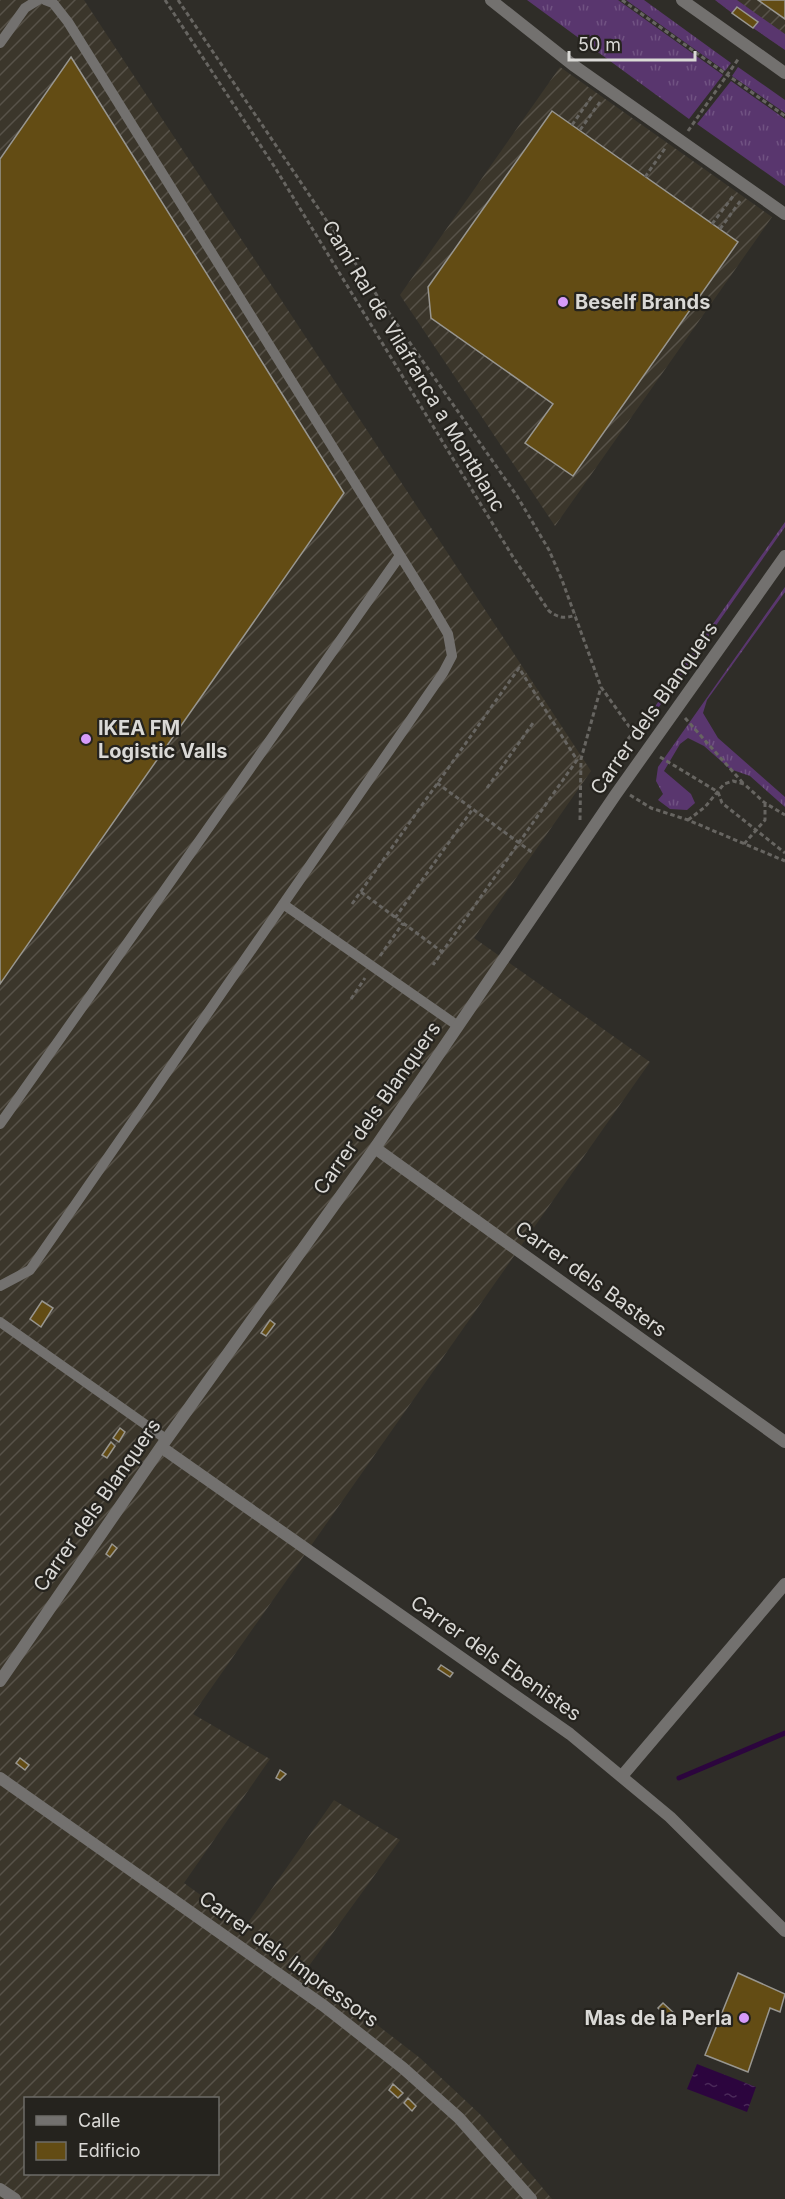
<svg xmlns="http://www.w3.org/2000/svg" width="785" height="2199" font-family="Inter,sans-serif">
	<defs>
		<pattern id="industrial-furrows" width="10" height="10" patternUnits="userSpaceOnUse" patternTransform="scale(1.5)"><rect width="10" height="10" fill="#3b362b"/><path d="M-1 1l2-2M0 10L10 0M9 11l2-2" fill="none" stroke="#575249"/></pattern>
		<pattern id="grass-tufts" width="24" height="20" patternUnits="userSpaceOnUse" patternTransform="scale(1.5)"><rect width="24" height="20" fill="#59366e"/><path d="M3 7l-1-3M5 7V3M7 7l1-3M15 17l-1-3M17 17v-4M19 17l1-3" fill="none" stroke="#705282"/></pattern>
		<pattern id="water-ripples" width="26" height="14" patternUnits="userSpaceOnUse" patternTransform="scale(1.5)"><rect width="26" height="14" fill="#2c053e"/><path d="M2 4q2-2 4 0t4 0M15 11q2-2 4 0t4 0" fill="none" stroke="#4a2959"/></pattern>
	</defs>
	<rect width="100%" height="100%" fill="#2f2d28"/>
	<path fill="url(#industrial-furrows)" fill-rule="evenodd" d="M0 0H84L591 771 474 938 650 1062 193 1714 270 1759 184 1883 245 1927 334 1800 400 1840 306 1970 420 2058 483 2117 552 2199H0ZM26 2098H218V2174H26Z
		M715 0H785V50L732 13Z
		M560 67 772 217 555 526 400 295Z"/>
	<path fill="url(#grass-tufts)" d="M527 0H618L723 75 689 119Z
		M626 0H644L731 63 725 71Z
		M738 67 785 100V113L732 76Z
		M731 81 785 119V186L697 124Z
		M785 522V527L640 734 637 732Z
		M785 587V592L707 700 703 713 718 738 785 797V807L750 776 730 769 704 746 688 738 680 744 664 771 691 794 695 803 687 810 670 809 658 800 663 794 656 781 658 767Z"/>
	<path fill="#59366e" d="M715 0H737L785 34V50L753 28 757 21 737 7 732 13Z"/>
	<path fill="url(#water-ripples)" d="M697 2064 756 2087 747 2112 687 2089Z"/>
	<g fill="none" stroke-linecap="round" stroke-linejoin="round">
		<path stroke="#2c053e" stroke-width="5" d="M679 1778 785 1733"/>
	</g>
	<path fill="#634c14" stroke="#989690" stroke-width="1.5" d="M758 0H785V19Z
		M737 7 758 22 753 28 732 13Z
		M71 57 344 493 0 984V159Z
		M552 111 738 242 573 476 525 443 553 404 431 318 428 287Z
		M42 1301 53 1308 41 1327 30 1319Z
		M270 1320 275 1324 266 1336 261 1333Z
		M120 1428 125 1432 119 1442 113 1438Z
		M111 1442 115 1446 107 1458 102 1455Z
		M112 1544 117 1548 110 1557 106 1554Z
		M441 1665 453 1673 450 1677 438 1669Z
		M20 1758 29 1765 25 1770 16 1763Z
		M280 1770 286 1774 280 1780 276 1778Z
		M738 1973 785 1994 780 2012 770 2008 748 2072 705 2055Z
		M663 2003 676 2015 671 2020 658 2008Z
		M393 2084 403 2093 398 2098 389 2090Z
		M408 2098 416 2106 412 2111 404 2103Z"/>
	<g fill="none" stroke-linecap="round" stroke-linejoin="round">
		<path stroke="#676561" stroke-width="3" stroke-dasharray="4.5 3" stroke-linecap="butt" d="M165 0 274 166 513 557 549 611C559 618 564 619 576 615
			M178 0 380 300 517 496 549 550 562 580 601 687 638 739
			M622 0 785 116
			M572 125 592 96
			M580 130 600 102
			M688 131 739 58
			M645 177 666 147
			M712 224 734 195
			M720 229 741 200
			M685 718 743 783
			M628 739 632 734
			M660 757 718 792
			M437 783 533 853
			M487 788 533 723
			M718 792 722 803 785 853
			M630 795 651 808 688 820 785 861
			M580 820 581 759 601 687
			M688 820 705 807 724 784 733 781 744 784 765 803 785 815
			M744 844 765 820V803
			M361 892 441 951
			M352 904 519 668 577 760 433 965
			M395 918 472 810
			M380 956 403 923
			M351 999 365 978"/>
		<path stroke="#73716f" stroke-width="10" d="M0 43 25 8 38 0
			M283 904 458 1026
			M0 1124 399 557
			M0 1286 30 1270 443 673 452 656 448 634 431 605 68 22 53 3 45 0
			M0 1322 166 1439"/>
		<path stroke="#73716f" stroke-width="12" d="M491 0 573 65 785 214
			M682 0 785 73
			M375 1148 785 1442
			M161 1447 570 1734 670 1817 785 1931
			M0 1681 161 1447 375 1148 616 794 785 556
			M622 1776 785 1584
			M0 1778 324 2006 403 2068 459 2118 531 2199
			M0 2189 15 2199"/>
	</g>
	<g fill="#d69bfa" stroke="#25231e" stroke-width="2">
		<circle cx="563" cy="302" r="6"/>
		<circle cx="86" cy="739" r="6"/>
		<circle cx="744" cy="2018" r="6"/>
	</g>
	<g text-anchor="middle" stroke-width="4.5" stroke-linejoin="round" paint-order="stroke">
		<g font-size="20" font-weight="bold" fill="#dad9d6" stroke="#25231e" text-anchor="start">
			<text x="575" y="309">Beself Brands</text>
			<text x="98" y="735">IKEA FM<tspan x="98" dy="23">Logistic Valls</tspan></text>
			<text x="732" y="2025" text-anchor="end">Mas de la Perla</text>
		</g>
		<g font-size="20" fill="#dad9d6" stroke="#25231e">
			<text transform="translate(414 366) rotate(59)" y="7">Camí Ral de Vilafranca a Montblanc</text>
			<text transform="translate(654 708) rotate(-55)" y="7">Carrer dels Blanquers</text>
			<text transform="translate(377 1108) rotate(-55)" y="7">Carrer dels Blanquers</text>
			<text transform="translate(591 1279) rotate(36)" y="7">Carrer dels Basters</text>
			<text transform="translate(97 1505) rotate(-55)" y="7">Carrer dels Blanquers</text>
			<text transform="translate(496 1658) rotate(35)" y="7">Carrer dels Ebenistes</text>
			<text transform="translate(289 1959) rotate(36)" y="7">Carrer dels Impressors</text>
		</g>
	</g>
	<rect x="24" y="2097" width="195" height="78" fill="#25231e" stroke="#6d6c68" stroke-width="1.5"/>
	<rect x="36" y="2116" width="30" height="9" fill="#73716f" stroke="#6d6c68" stroke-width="1.5"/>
	<text x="78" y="2127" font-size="18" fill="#dad9d6">Calle</text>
	<rect x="36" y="2142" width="30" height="18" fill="#634c14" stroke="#6d6c68" stroke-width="1.5"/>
	<text x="78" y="2157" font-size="18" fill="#dad9d6">Edificio</text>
	<path d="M569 51v9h126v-9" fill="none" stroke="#dad9d6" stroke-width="3"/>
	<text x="578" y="51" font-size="18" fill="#dad9d6" stroke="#25231e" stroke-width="4.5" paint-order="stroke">50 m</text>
</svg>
